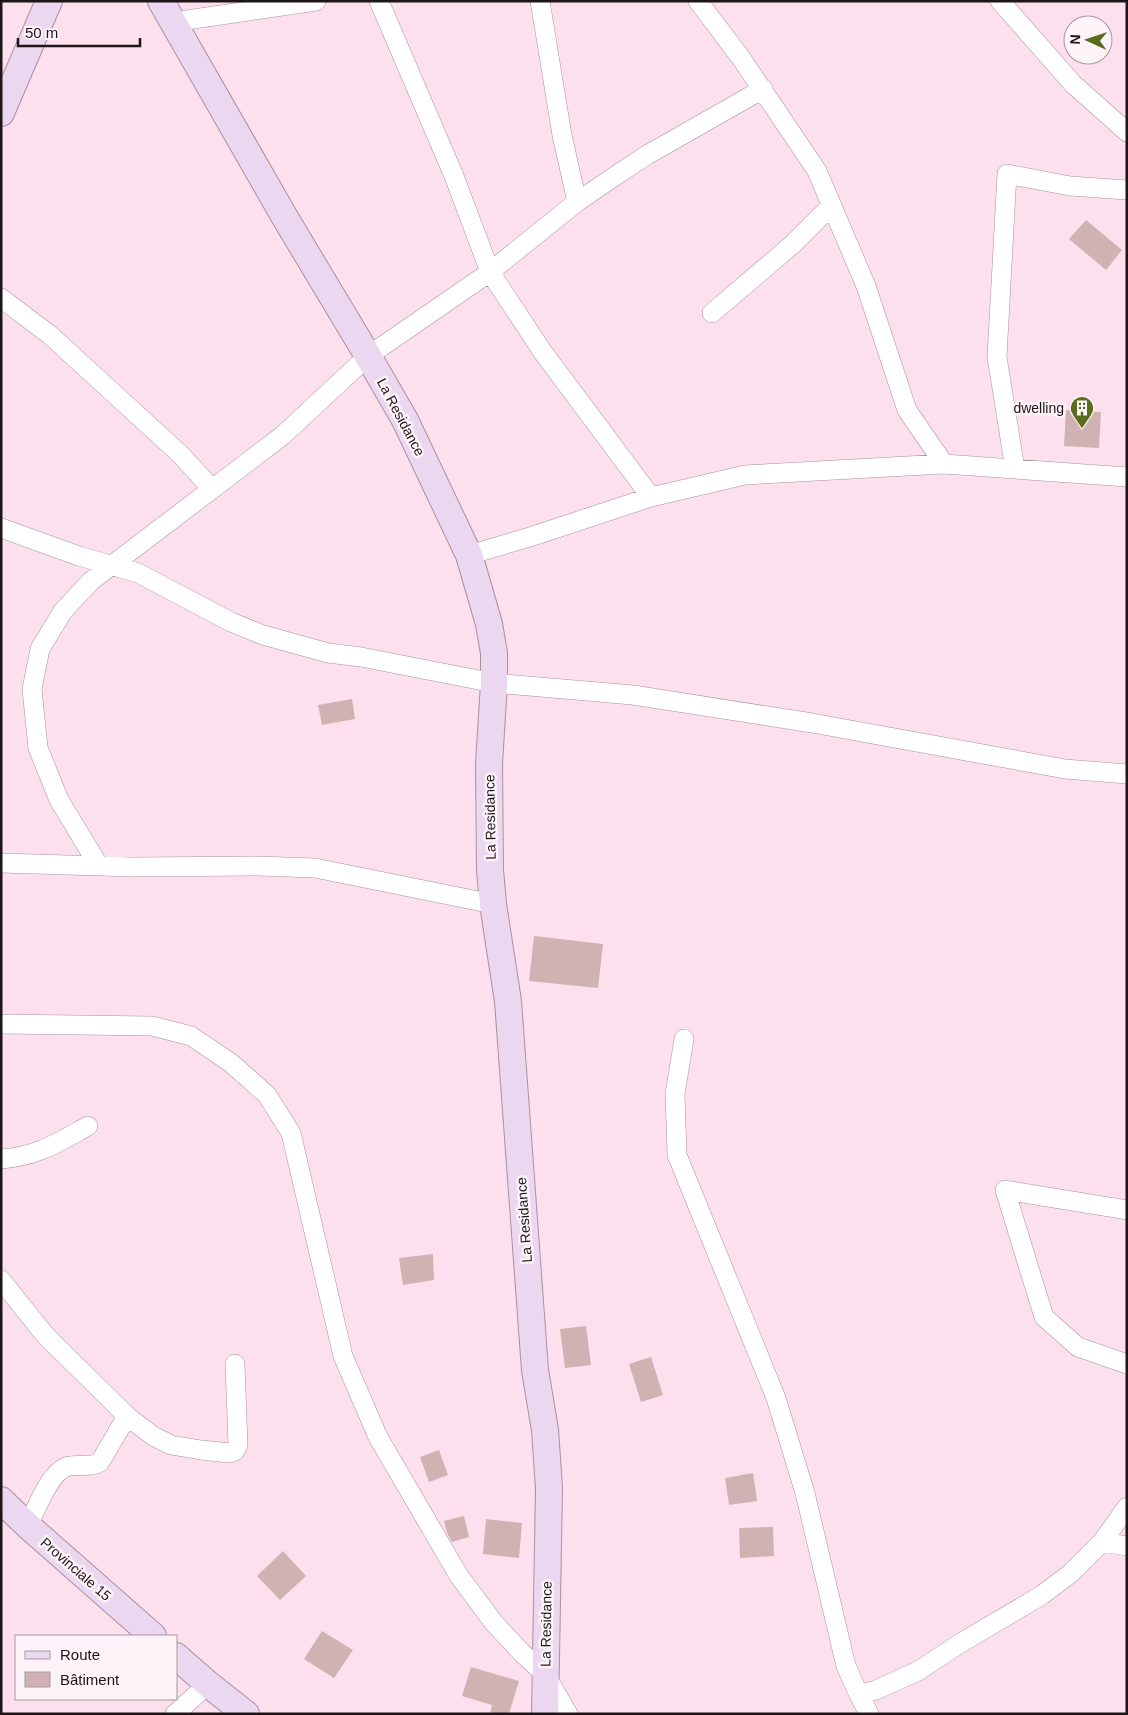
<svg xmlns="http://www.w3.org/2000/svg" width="1128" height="1715" font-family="Helvetica,sans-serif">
	<rect width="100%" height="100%" fill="#fce0ed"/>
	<path fill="#d0b2b3" d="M1086 220 1122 250 1106 270 1069 239Z
		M1066 410 1101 412 1099 448 1064 446Z
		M352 699 355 719 322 725 318 705Z
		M534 936 603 944 598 988 529 981Z
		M433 1254 434 1280 403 1285 399 1258Z
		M586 1326 591 1365 565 1368 560 1329Z
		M651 1357 663 1395 641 1402 629 1364Z
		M439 1450 448 1475 429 1482 420 1457Z
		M753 1473 757 1501 729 1505 725 1478Z
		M464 1516 469 1537 452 1542 447 1533 444 1521Z
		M486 1519 522 1523 519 1558 483 1554Z
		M773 1527 774 1556 740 1558 739 1528Z
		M283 1551 306 1576 280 1600 257 1576Z
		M322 1631 353 1650 334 1678 304 1659Z
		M471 1667 519 1681 509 1714H490L492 1705 462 1696Z"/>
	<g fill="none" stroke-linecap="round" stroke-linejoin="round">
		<g stroke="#aa909c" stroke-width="20">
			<path id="street" d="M379 1 454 176 490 272 542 351 651 497
				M540 1 562 135 577 202
				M698 1 741 58 817 171 866 286 907 410 944 464
				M1000 1 1073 84 1127 132
				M173 22 316 1
				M1 298 50 335 181 455 212 489
				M712 313 793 244 832 205
				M1015 469 997 357 1007 174 1070 186 1127 190
				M1 528 79 556 138 573 231 622 263 635 328 653 361 657 494 683 633 695 812 723 1065 769 1127 774
				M469 555 533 536 651 497 745 475 944 464 1127 477
				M1 863 133 867 258 866 315 868 493 904
				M99 866 59 800 38 748 32 689 40 649 63 611 91 581 282 436 368 356 490 272 577 202 612 178 647 155 763 89
				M1 1024 152 1026 191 1036 231 1063 267 1095 291 1133 343 1356 378 1437 459 1576 494 1623 522 1653 545 1674 568 1714
				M684 1039 675 1094 677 1155 776 1398 805 1493 846 1666 859 1695 869 1714
				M1 1159C38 1156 57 1143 88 1126
				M1127 1210 1005 1190 1044 1317 1078 1347 1127 1364
				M1 1280 45 1335 127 1416 153 1436 171 1445 201 1450 230 1453 235 1451 238 1445 235 1364
				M28 1526C36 1510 50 1470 69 1466 80 1464 91 1468 100 1462L127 1416
				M1102 1542 1127 1546
				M859 1695 876 1690 918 1671 959 1644 1042 1595 1071 1573 1102 1542 1127 1507
				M175 1714 208 1684"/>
		</g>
		<g stroke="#aa909c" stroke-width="28">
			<path id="secondary" d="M161 1 284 216 368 356 405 420 469 555 489 624 494 653V683L489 764 490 870 493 904 508 1001 535 1370 545 1430 549 1488 545 1714
				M1 113 49 1
				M1 1500 28 1526 153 1636
				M176 1656 208 1684 246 1714"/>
		</g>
		<use href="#street" stroke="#fff" stroke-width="19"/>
		<use href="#secondary" stroke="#ecd7f0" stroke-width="26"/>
	</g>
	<defs>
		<g id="building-pin" transform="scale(1.25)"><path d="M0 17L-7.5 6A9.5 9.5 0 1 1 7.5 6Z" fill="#5a6d1c" stroke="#fef3f8"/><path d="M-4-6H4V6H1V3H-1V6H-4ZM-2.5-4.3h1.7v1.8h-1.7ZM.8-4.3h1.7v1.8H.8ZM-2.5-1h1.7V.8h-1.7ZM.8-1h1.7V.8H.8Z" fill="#fff"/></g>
	</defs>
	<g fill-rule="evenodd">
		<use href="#building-pin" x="1082" y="408"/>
	</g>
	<g text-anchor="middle" stroke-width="5" stroke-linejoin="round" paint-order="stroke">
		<g font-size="14" fill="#1e1519" stroke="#fef3f8" text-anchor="end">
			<text x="1064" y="413">dwelling</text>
		</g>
		<g font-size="14" fill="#1e1519" stroke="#fef3f8">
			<text transform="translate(401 417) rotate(62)" y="5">La Residance</text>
			<text transform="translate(490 817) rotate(-91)" y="5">La Residance</text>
			<text transform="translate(524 1220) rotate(-94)" y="5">La Residance</text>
			<text transform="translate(76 1569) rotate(41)" y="5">Provinciale 15</text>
			<text transform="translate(546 1624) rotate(-89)" y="5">La Residance</text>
		</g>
	</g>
	<rect width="1128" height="1715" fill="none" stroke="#1e1519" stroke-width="5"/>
	<rect x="15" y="1635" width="162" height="65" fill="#fef3f8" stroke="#a49a9f"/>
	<rect x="25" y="1651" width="25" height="8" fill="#ecd7f0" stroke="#a49a9f"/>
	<text x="60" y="1660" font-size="15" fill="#1e1519">Route</text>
	<rect x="25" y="1672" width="25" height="15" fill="#d0b2b3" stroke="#a49a9f"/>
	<text x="60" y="1685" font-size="15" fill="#1e1519">Bâtiment</text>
	<g transform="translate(1088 40) rotate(273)"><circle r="24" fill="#fef3f8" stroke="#a49a9f"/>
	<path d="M0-4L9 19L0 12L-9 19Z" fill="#5a6d1c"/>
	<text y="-8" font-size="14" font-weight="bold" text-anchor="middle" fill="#1e1519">N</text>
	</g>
	<path d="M18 38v8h122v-8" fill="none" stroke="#1e1519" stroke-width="2.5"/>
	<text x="25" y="38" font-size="15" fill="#1e1519" stroke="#fef3f8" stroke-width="4" paint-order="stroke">50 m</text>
</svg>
